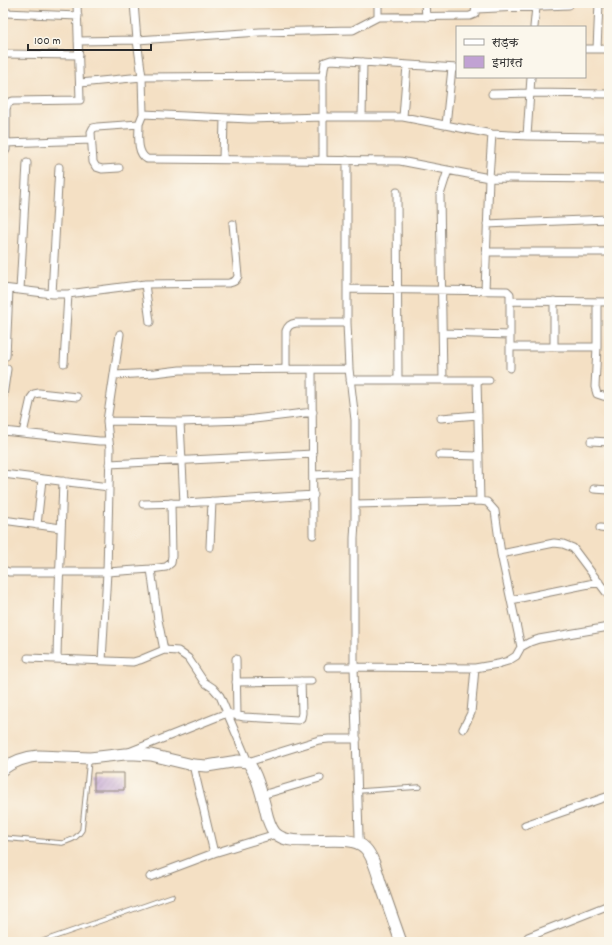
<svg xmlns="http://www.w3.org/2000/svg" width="612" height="945" font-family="Dekko,'Playpen Sans Deva',sans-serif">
	<defs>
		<pattern id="building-hatch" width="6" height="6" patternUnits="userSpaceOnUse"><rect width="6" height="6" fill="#c1a2d3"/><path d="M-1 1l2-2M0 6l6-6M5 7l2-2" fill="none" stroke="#9d84ab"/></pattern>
	</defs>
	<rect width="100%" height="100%" fill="#fbf7ec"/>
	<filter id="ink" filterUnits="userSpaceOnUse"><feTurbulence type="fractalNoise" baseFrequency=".025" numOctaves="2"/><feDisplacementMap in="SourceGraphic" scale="8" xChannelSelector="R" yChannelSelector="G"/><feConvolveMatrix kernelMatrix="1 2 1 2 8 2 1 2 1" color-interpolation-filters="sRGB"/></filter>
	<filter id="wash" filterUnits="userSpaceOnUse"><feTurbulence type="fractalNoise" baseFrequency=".012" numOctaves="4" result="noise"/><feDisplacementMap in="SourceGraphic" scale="16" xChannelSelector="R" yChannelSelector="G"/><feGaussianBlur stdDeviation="0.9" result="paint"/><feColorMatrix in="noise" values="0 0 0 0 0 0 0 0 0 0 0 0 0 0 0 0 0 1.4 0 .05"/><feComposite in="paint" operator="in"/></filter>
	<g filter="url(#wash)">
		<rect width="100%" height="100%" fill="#f4e0c4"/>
		<g id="blocks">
			<path fill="url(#building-hatch)" d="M94 773H124V790H94Z"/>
		</g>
	</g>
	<g filter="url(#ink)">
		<use href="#blocks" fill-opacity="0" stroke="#908678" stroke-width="1"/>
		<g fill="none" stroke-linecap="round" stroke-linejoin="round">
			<g stroke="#908678" stroke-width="5.5">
				<path id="lane" d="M359 791 420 787
					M3 838 62 843C72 840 76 839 82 830L89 760
					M40 942 172 896"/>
			</g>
			<g stroke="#908678" stroke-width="9">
				<path id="street" d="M378 3V17
					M425 3 426 17
					M476 9 569 5
					M5 13 78 16
					M534 27 536 7
					M78 41 137 40 260 32 353 30 378 17 470 16 475 14 476 3
					M585 49H609
					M597 49 599 3
					M3 54 79 55
					M80 83 142 77 323 76
					M492 94 530 93 609 94
					M143 114 249 119 323 117H403L492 134 527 136 609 137
					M362 117 363 62
					M403 117 407 65
					M139 124C139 135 136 153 147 159L400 161 489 178 609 179
					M446 125 452 68
					M527 136 531 77
					M6 143 91 140
					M3 153 6 150V109L8 103 13 101 80 100 77 3
					M223 159 224 118
					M323 160V76L325 62 331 60 457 68
					M119 168 102 169 96 167 93 162 91 132 93 128 97 127 139 124 143 114 142 77 137 40 134 3
					M397 192 398 379
					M487 224 609 219
					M486 252H609
					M145 284 150 322
					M3 288 52 294H68L145 284 229 283C234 282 236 281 238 276L233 224
					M347 289 507 291 510 294V368
					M20 290 27 163
					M485 291 489 178 492 134
					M52 294 59 167
					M510 301 609 302
					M554 301V347
					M597 302V347L595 387 597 394 603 396 609 397
					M443 333 510 335
					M510 347H597
					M6 356 9 289
					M64 363 68 294
					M286 369V331C288 326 290 324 296 323H347
					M312 369 313 535
					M114 375 155 373 180 370 349 369
					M350 380H489
					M443 380 440 195 448 170
					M477 380 480 501 487 502 495 511 501 554 521 647
					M3 396 7 369
					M441 418 478 415
					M107 421 180 422 246 420 313 412
					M180 422 184 503
					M3 431 99 441H109L107 421 120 334
					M23 433 31 398 34 394 39 393 77 397
					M591 441 609 442
					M439 455 479 456
					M109 464 313 454
					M3 474 109 487
					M313 475 355 473
					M594 489 609 490
					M171 503 172 556 171 563 166 567 151 569 158 620 164 650 178 651 188 658 204 682 213 688 220 696 248 762 319 740 329 739H357
					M143 504 184 503 314 495
					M355 504 480 501
					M3 520 61 528
					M37 525 42 479
					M600 528 609 529
					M210 547 212 501
					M501 554 554 543 563 544 573 548 609 596
					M3 570 9 572H107L151 569
					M511 600 599 582
					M28 658 133 662 140 660 164 650
					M57 659C58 600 61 541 63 481
					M236 659 237 716
					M102 661 107 572 110 448 109 441
					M328 667H354V538L355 522V420L349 369 347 323V160
					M236 682 311 681
					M463 729 471 713 475 668
					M129 752 227 713 244 717 298 720 301 718 302 713 301 681
					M193 765 214 853
					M262 795 320 778
					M525 825 609 796
					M360 844 359 836 354 667 475 668 498 664 508 661 516 656 521 647 530 642 539 639 609 627
					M150 877 214 853 276 834
					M528 937 609 905"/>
			</g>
			<g stroke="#908678" stroke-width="13">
				<path id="secondary" d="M3 769C14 761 25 757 38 756L90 758 125 754H135L151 755 193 765 207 766 238 761 248 762C257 775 261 792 265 807 267 816 269 826 275 833 292 851 348 830 365 848 373 856 377 872 380 882 387 902 394 922 401 942"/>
			</g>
			<use href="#lane" stroke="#fff" stroke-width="3.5"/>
			<use href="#street" stroke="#fff" stroke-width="7"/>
			<use href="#secondary" stroke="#fff" stroke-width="11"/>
		</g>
	</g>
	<rect width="612" height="945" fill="none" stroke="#fbf7ec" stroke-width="16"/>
	<rect x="456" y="26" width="130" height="52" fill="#fbf7ec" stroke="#a8a59f"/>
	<rect x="464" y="39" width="20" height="6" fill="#ffffff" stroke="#a8a59f"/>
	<text x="492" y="46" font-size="12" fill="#2b2b2b">सड़क</text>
	<rect x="464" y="56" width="20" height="12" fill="#c1a2d3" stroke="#a8a59f"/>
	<text x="492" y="66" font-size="12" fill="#2b2b2b">इमारत</text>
	<path d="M28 44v6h123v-6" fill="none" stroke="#2b2b2b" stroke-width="2"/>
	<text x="34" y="44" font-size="12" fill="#2b2b2b" stroke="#fbf7ec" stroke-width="3" paint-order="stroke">100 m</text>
</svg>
